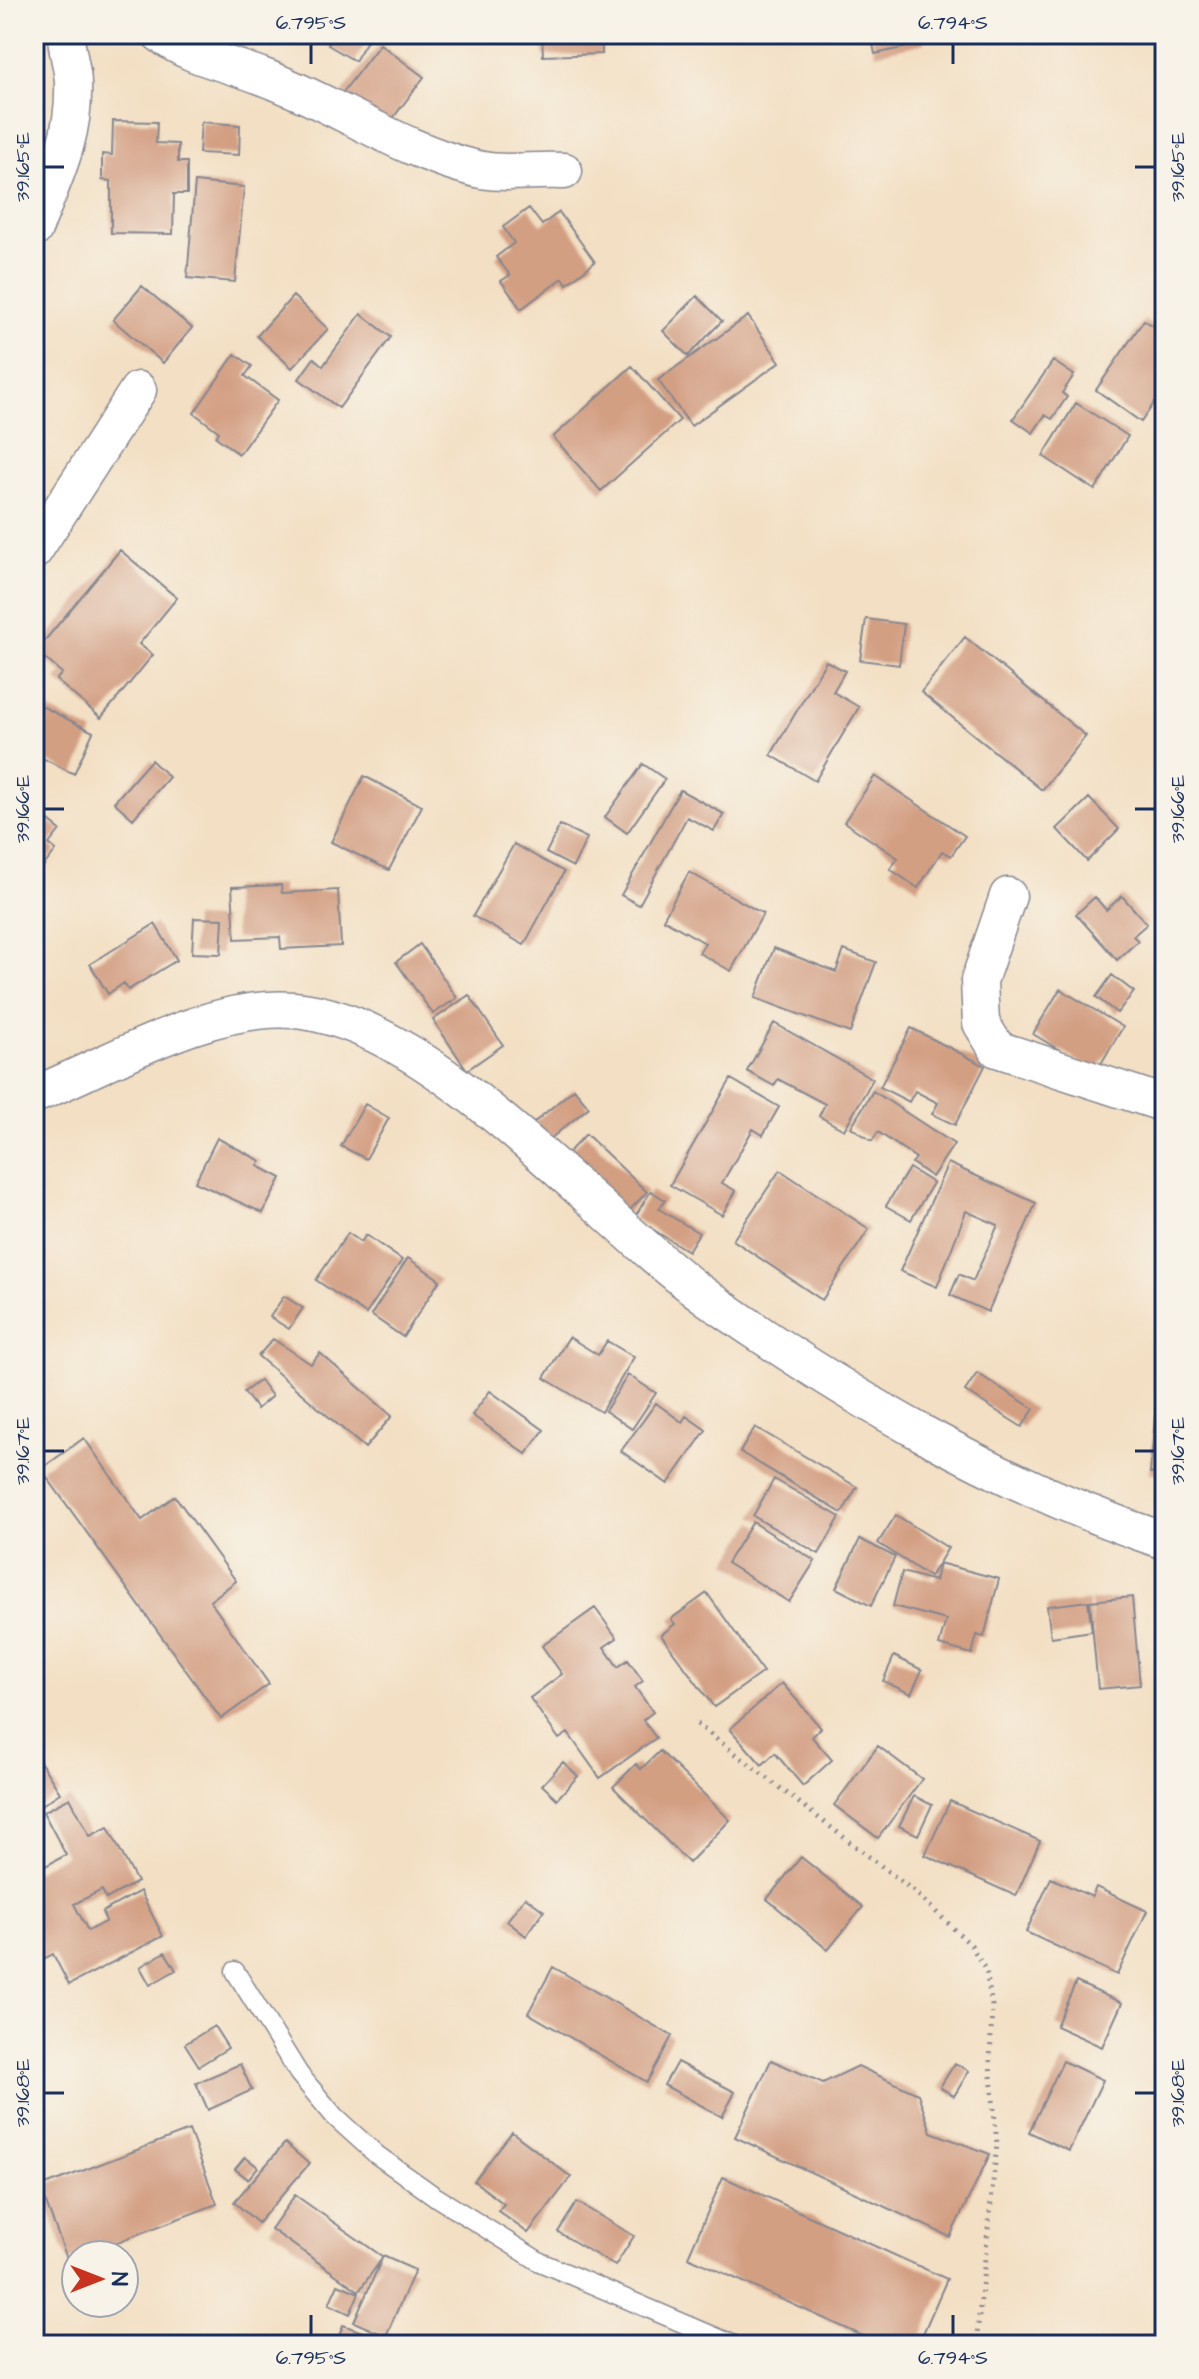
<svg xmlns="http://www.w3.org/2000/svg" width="1199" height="2379" font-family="'Architects Daughter',sans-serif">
	<rect width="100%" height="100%" fill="#f7f3e8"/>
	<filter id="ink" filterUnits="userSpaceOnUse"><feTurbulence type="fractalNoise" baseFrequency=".0125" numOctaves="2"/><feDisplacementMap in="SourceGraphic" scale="16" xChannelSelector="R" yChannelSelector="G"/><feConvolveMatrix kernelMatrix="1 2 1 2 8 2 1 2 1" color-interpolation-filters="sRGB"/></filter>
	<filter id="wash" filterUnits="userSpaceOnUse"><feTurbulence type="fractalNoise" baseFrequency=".006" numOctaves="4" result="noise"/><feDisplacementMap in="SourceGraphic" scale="32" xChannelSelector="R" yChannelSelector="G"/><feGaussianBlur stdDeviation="1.8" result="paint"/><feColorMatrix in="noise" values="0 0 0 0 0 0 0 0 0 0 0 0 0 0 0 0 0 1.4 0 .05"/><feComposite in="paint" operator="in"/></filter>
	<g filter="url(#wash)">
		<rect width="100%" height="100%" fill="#f3dfc3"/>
		<g id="blocks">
			<path fill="#d39f83" d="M334 34H371L355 61 328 45Z
				M542 34H602V54L543 56Z
				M871 34H923L925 43 875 54Z
				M1040 34H1076V36L1041 42Z
				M380 44 424 77 387 126 343 92Z
				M113 121 157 122 156 143 178 144V162H187V194H174L173 234 111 233V181L102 180V154L112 155Z
				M201 122 240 125 239 155 199 153Z
				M195 182 244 187 235 282 187 278Z
				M529 208 542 225 559 212 595 262 567 284 563 278 521 309 501 281 510 275 496 257 514 243 503 227Z
				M142 286 192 328 163 363 113 320Z
				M293 296 328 329 292 368 257 336Z
				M697 296 722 321 688 356 663 331Z
				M361 314 391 337 339 408 299 379 314 358 323 366Z
				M748 316 780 362 691 426 658 380Z
				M1144 320 1165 334V387L1141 422 1096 390Z
				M235 354 252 366 245 376 278 400 239 454 216 437 219 432 194 413Z
				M1053 361 1074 375 1062 393 1067 397 1052 419 1045 415 1033 433 1013 419Z
				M632 366 680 420 601 491 553 437Z
				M1076 403 1128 436 1095 490 1043 456Z
				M120 550 177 598 139 644 153 655 101 718 56 680 62 673 36 651Z
				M866 619 904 624 899 665 860 660Z
				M965 637 1086 736 1042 790 921 692Z
				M826 661 845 671 833 692 859 707 815 781 771 755Z
				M34 702 93 732 74 774 34 754Z
				M151 760 169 777 133 819 114 802Z
				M643 764 665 779 627 833 605 817Z
				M364 776 422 806 389 870 331 842Z
				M875 776 965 836 951 856 942 851 918 888 890 869 898 858 844 822Z
				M680 790 724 814 714 831 687 817 639 905 621 895Z
				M1089 798 1119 829 1087 861 1057 829Z
				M34 809 60 830 49 844 56 850 38 873 34 870Z
				M560 825 587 838 573 867 546 853Z
				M514 844 564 872 524 945 473 916Z
				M689 872 763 914 731 971 699 953 705 943 663 919Z
				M281 885 282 893 338 890 341 946 281 949 280 937 235 939 232 887Z
				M1122 896 1147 924 1133 936 1138 941 1117 960 1076 914 1095 897 1106 910Z
				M194 918 223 919 221 954 192 953Z
				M155 924 177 960 128 990 124 983 108 994 90 964Z
				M420 944 457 998 433 1014 396 962Z
				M774 948 836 972 844 950 876 962 850 1033 755 998Z
				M1112 975 1134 992 1117 1013 1096 997Z
				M1060 989 1123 1027 1096 1072 1033 1034Z
				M469 995 503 1045 467 1070 433 1020Z
				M774 1023 873 1079 844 1130 819 1116 825 1104 778 1079 774 1086 747 1071Z
				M911 1028 985 1066 955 1125 932 1114 938 1103 915 1091 909 1102 880 1087Z
				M731 1079 779 1107 763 1135 753 1129 722 1183 736 1191 722 1215 670 1185Z
				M574 1089 589 1107 545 1143 531 1125Z
				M873 1091 954 1144 932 1177 912 1163 916 1158 878 1132 872 1141 851 1127Z
				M365 1104 389 1118 366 1159 341 1146Z
				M586 1134 647 1192 623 1217 562 1159Z
				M217 1138 261 1161 258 1166 281 1178 263 1213 195 1182Z
				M948 1163 1036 1203 988 1312 950 1295 959 1274 973 1281 998 1225 966 1211 937 1287 900 1271Z
				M909 1168 933 1183 911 1220 886 1206Z
				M780 1170 869 1229 822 1300 733 1240Z
				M651 1191 665 1200 659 1209 699 1233 688 1251 634 1218Z
				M348 1233 361 1242 366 1235 402 1260 366 1314 316 1280Z
				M408 1258 440 1280 403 1337 371 1315Z
				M284 1296 303 1308 289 1329 270 1317Z
				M569 1337 598 1355 607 1341 634 1357 601 1412 544 1378Z
				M273 1339 311 1364 320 1353 392 1416 365 1448 258 1356Z
				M977 1373 1034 1409 1022 1427 965 1391Z
				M628 1375 656 1393 632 1429 605 1411Z
				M260 1380 272 1396 257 1409 244 1392Z
				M490 1391 544 1430 526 1454 472 1415Z
				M656 1403 682 1422 686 1416 706 1430 668 1484 621 1451Z
				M1155 1416H1165V1474L1150 1473Z
				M755 1427 857 1487 842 1513 740 1452Z
				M84 1438 142 1520 175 1496 236 1581 210 1601 269 1684 221 1719 41 1469Z
				M774 1479 840 1517 819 1554 753 1516Z
				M896 1515 948 1548 930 1577 878 1543Z
				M753 1522 815 1561 789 1602 727 1563Z
				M860 1539 895 1557 871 1606 836 1588Z
				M939 1563 999 1579 984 1637 977 1635 972 1654 939 1645 946 1620 893 1606 902 1572 935 1581Z
				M707 1593 763 1672 714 1707 661 1635 675 1624 671 1619Z
				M1132 1597 1140 1685 1098 1689 1090 1601Z
				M1088 1601 1092 1631 1051 1637 1047 1606Z
				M595 1608 617 1638 604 1647 618 1667 628 1660 643 1681 635 1687 653 1712 643 1720 656 1738 600 1778 568 1733 559 1739 530 1698 562 1674 542 1646Z
				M894 1656 922 1670 911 1694 883 1681Z
				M782 1683 821 1728 812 1737 832 1760 803 1786 775 1753 762 1765 730 1729Z
				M878 1746 922 1779 878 1838 834 1805Z
				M660 1751 730 1820 689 1863 613 1787 636 1764 641 1769Z
				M34 1752 60 1793 34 1810Z
				M563 1762 578 1776 557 1799 542 1785Z
				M914 1796 932 1805 918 1835 899 1826Z
				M70 1798 90 1836 108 1827 137 1882 106 1899 102 1890 74 1904 88 1931 106 1921 102 1912 140 1891 163 1936 69 1985 53 1954 34 1964V1872L66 1855 43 1812Z
				M950 1801 1040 1841 1016 1896 925 1855Z
				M801 1857 863 1907 828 1950 767 1899Z
				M1051 1878 1092 1897 1096 1887 1147 1911 1117 1975 1026 1932Z
				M525 1897 544 1911 526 1936 507 1921Z
				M165 1952 176 1970 150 1985 140 1967Z
				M553 1967 672 2036 647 2082 528 2013Z
				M1076 1982 1122 2003 1102 2047 1056 2026Z
				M214 2026 228 2048 199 2066 185 2044Z
				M771 2060 823 2083 858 2066 918 2094 931 2132 990 2154 950 2237 735 2137Z
				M1063 2061 1103 2080 1069 2151 1029 2132Z
				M677 2062 735 2092 722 2117 664 2085Z
				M955 2063 969 2071 954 2096 940 2087Z
				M240 2064 252 2090 208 2110 196 2083Z
				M189 2130 217 2204 68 2261 40 2187Z
				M512 2132 571 2177 528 2233 498 2211 504 2204 474 2181Z
				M285 2143 309 2164 258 2223 234 2202Z
				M245 2157 258 2167 248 2179 235 2169Z
				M723 2177 947 2279 918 2345H883L688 2257Z
				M295 2195 383 2257 359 2291 271 2229Z
				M577 2202 634 2236 615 2266 558 2232Z
				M383 2256 415 2270 386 2336 354 2322Z
				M338 2284 359 2293 350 2314 329 2304Z
				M343 2325 398 2345H336Z
				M438 2338 455 2345H436Z"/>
		</g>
	</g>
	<g filter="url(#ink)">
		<use href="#blocks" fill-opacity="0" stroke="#878790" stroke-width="2"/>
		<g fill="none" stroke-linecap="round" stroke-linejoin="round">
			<g stroke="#878790" stroke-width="21">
				<path id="service" d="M235 1971 299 2074 335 2117 377 2155 436 2197 540 2262 734 2345"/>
			</g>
			<g stroke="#878790" stroke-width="39">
				<path id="minor" d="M160 34C189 57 227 63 261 76 333 102 398 149 473 168 502 176 534 169 564 171
					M34 229C53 180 75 139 73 84 73 67 66 51 66 34
					M34 551 138 390
					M1008 896 979 981 981 1023 997 1049 1165 1104
					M34 1095C110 1064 210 1003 294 1010 435 1022 595 1218 709 1299 850 1398 1001 1486 1165 1541"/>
			</g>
			<path stroke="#878790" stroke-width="5" stroke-dasharray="2 6" stroke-linecap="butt" d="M697 1724 916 1893 971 1945 986 1971 992 2006 990 2064 997 2144 976 2345"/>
			<use href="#service" stroke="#fff" stroke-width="18"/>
			<use href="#minor" stroke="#fff" stroke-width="36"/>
		</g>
	</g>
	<path fill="none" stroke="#1b2f5e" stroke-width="3" d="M311 44V64M953 44V64M44 167H64M1135 167H1155M44 809H64M1135 809H1155M44 1451H64M1135 1451H1155M44 2093H64M1135 2093H1155M311 2315V2335M953 2315V2335"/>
	<rect width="1199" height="2379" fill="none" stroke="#f7f3e8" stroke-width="88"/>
	<g transform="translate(100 2279) rotate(90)"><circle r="38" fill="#f7f3e8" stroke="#9fa5b1" stroke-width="2"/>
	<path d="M0-6L14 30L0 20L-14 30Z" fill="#c8321e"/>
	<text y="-12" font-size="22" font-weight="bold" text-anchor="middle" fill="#1b2f5e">N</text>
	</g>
	<rect x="44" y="44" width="1111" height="2291" fill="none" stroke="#1b2f5e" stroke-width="3"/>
	<g font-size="20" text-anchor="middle" fill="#1b2f5e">
		<text x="311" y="29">6.795°S</text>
		<text x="953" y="29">6.794°S</text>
		<text transform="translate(1177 167) rotate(-90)" y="7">39.165°E</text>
		<text transform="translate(22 167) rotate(-90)" y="7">39.165°E</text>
		<text transform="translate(22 809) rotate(-90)" y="7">39.166°E</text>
		<text transform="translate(1177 809) rotate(-90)" y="7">39.166°E</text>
		<text transform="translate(22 1451) rotate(-90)" y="7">39.167°E</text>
		<text transform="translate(1177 1451) rotate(-90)" y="7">39.167°E</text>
		<text transform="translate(22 2093) rotate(-90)" y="7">39.168°E</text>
		<text transform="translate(1177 2093) rotate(-90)" y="7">39.168°E</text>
		<text x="311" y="2364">6.795°S</text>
		<text x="953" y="2364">6.794°S</text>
	</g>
</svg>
